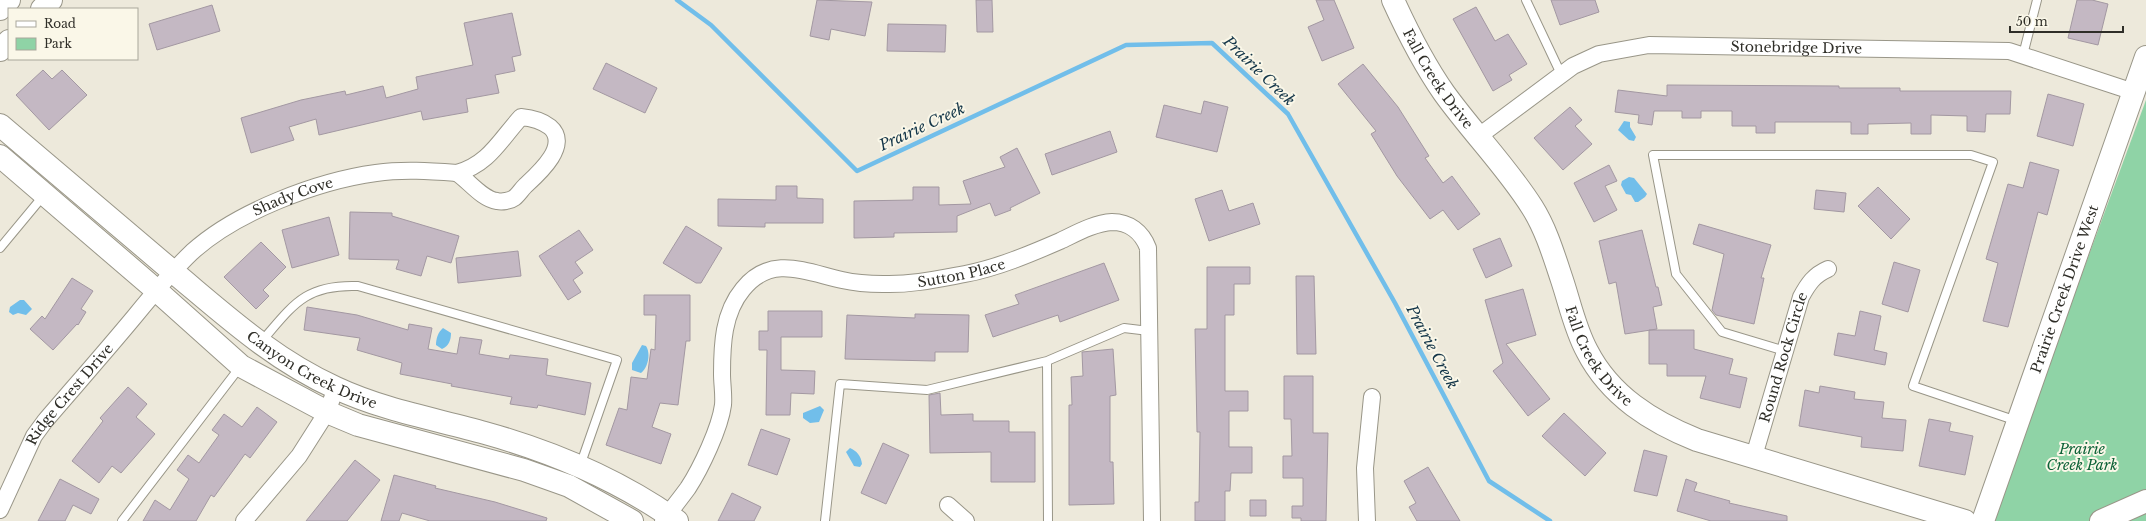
<svg xmlns="http://www.w3.org/2000/svg" width="2146" height="521" font-family="'Libre Baskerville',serif">
	<rect width="100%" height="100%" fill="#ede9db"/>
	<path fill="#8fd3a6" d="M2146 100V521H1991L1992 518Z"/>
	<path fill="#71beea" d="M1624 121 1630 122V127L1636 137 1634 141 1629 140 1618 130Z
		M1629 177 1634 178 1647 194 1645 197 1638 202H1635L1631 195 1626 194 1621 185 1622 181Z
		M20 300H24L32 309 26 315 18 313 13 315 9 312 10 307Z
		M443 328 451 333C451 340 449 346 442 349L436 345C436 339 438 332 443 328Z
		M642 345 646 346C651 353 648 368 641 373L632 370V363Z
		M820 406 824 410 819 422 810 423 803 418V413Z
		M850 448C857 451 861 456 862 464L860 467 854 466 846 452Z"/>
	<g fill="none" stroke-linecap="round" stroke-linejoin="round">
		<path stroke="#71beea" stroke-width="4.5" d="M677 0 711 25 857 171 1126 45 1212 43 1288 114 1395 303 1489 481 1550 521"/>
	</g>
	<path fill="#c4b8c3" stroke="#a398a2" d="M817 0 872 2 865 36 831 29 829 40 810 36Z
		M976 0H992L993 32H977Z
		M1316 0H1334L1354 48 1322 61 1308 27 1324 20Z
		M1551 0H1595L1599 12 1560 25Z
		M2077 0H2092L2108 4 2098 45 2068 38Z
		M212 5 220 31 157 50 149 24Z
		M1476 7 1495 41 1508 34 1527 64 1509 75 1512 80 1493 91 1453 19Z
		M512 13 521 55 512 57 515 71 495 75 499 93 466 99 468 112 423 120 421 111 319 135 316 119 289 127 294 140 251 153 241 118 301 100 345 91 346 95 383 86 386 98 418 89 416 77 473 65 464 23Z
		M888 24 946 25 945 52 887 51Z
		M606 63 657 88 645 113 593 89Z
		M1363 64 1398 107 1429 156 1425 158 1443 183 1452 176 1480 214 1458 230 1443 210 1430 219 1397 176 1371 134 1376 131 1338 84Z
		M43 70 52 79 62 70 87 95 49 130 16 95Z
		M1667 85 1839 86V88H1900V91H2011L2010 114H1986L1985 132 1967 131V116L1931 115V134H1911V123L1868 124V134H1851V122H1775V133H1756V126H1732V111H1701V118H1682V111H1654L1652 125 1638 123 1639 115 1615 112 1618 90 1667 96Z
		M2048 94 2084 104 2073 146 2037 136Z
		M1204 101 1228 107 1217 152 1156 137 1164 105 1201 114Z
		M1570 107 1582 120 1575 126 1592 144 1563 170 1534 138Z
		M1110 131 1117 152 1052 175 1045 154Z
		M1017 148 1040 193 1010 208 1011 210 995 216 990 203 957 216V232L894 233V237L854 238V201L913 200V187H939V205L971 204 963 181 1005 167 1000 157Z
		M2030 162 2059 170 2047 215 2038 212 2008 327 1983 321 1998 263 1986 259 2008 184 2023 188Z
		M1609 165 1617 181 1605 186 1617 210 1594 222 1574 183Z
		M776 186H797V198L823 199V223H765V227L718 226V199L776 200Z
		M1878 187 1910 219 1891 239 1858 206Z
		M1222 190 1229 211 1253 203 1260 224 1209 241 1195 199Z
		M1816 190 1846 193 1844 212 1814 209Z
		M350 212 392 213V216L459 236 451 263 427 256 421 276 396 269 399 260 349 259Z
		M329 217 339 255 292 268 282 230Z
		M1699 224 1771 245 1761 278H1764L1754 324 1716 315 1712 310 1724 254 1693 244Z
		M686 226 722 248 701 283H696L663 263Z
		M579 230 593 250 575 262 583 273 573 280 581 292 568 300 539 256Z
		M1642 230 1656 287H1658L1662 305 1653 307 1657 329 1625 334 1616 282 1609 284 1599 241Z
		M1500 238 1512 266 1486 278 1473 249Z
		M261 242 286 267 263 290 269 296 256 309 224 277Z
		M518 251 521 276 458 283 456 258Z
		M1894 262 1920 270 1908 312 1882 304Z
		M1104 263 1119 300 1060 322 1058 315 993 337 985 315 1019 304 1015 295Z
		M1207 267H1250V284H1234V315H1225V391H1248V411H1229V447H1252V473H1231L1230 491H1225V521H1195V502H1199L1200 432H1197L1195 329H1207Z
		M1296 276H1314L1316 354H1297Z
		M72 278 93 291 81 309 86 312 78 325 77 324 53 350 30 329 42 316 45 319Z
		M1523 289 1536 335 1506 344 1550 399 1528 416 1493 371 1503 363 1485 300Z
		M644 295H690V341H686L678 405 660 403 652 427 671 434 661 464 606 445 619 408 627 410 631 377 647 379 651 349 655 350 656 315H644Z
		M307 307 357 315 408 330 409 324 432 328 428 349 457 354 460 337 482 340 479 354 509 359 510 355 548 359 546 375 591 383 585 415 538 405 537 408 510 404 512 397 451 386 452 384 400 374 402 363 357 350 360 338 304 330Z
		M768 311H822V337H781V370L815 371 814 394 791 393 790 415H766L767 350H759V331H768Z
		M1860 311 1881 316 1874 350 1887 353 1885 365 1834 355 1838 333 1855 336Z
		M915 314 969 315 968 352H935V361L845 359 847 315 915 318Z
		M1649 330H1694V349L1733 359 1729 374 1747 378 1740 408 1700 398 1706 376H1667V364H1649Z
		M1113 349 1116 395 1110 396V462H1113L1114 504 1069 505V405H1072L1071 377 1083 376 1082 352Z
		M1284 376H1313V433H1328L1326 521H1301V518H1292V506H1303V478H1283V456H1292L1291 419H1284Z
		M1820 386 1855 392 1854 399 1884 402 1882 418 1906 420 1903 451 1861 447 1862 437 1799 426 1805 390 1819 393Z
		M128 387 147 404 136 417 155 434 121 473 112 466 99 483 72 461 103 421 100 418Z
		M940 393 941 415 973 414V421H1009V432H1035V482H991V452L930 453 929 395Z
		M257 407 277 422 250 458 245 454 214 497 211 495 196 521H143L155 500 170 510 189 479 177 470 188 455 199 463 219 435 212 430 224 414 242 427Z
		M1564 413 1606 453 1585 476 1542 436Z
		M1929 419 1951 423 1949 431 1973 436 1965 475 1919 466Z
		M761 429 790 439 777 475 748 465Z
		M883 443 909 455 886 504 861 493Z
		M1644 450 1667 456 1657 496 1634 491Z
		M355 460 380 480 347 521H306Z
		M1428 467 1460 521H1417L1409 507 1416 503 1404 481Z
		M394 475 436 486 435 488 495 502 547 518 546 521H430L402 513 399 521H381Z
		M60 479 99 499 91 514 73 505 65 521H38Z
		M1686 479 1697 483 1694 491 1730 501 1729 503 1787 516V521H1711L1677 511Z
		M732 493 761 507 754 521H718Z
		M1250 500H1266V516H1250Z"/>
	<g fill="none" stroke-linecap="round" stroke-linejoin="round">
		<g stroke="#999688" stroke-width="10">
			<path id="lane" d="M1526 0 1561 74
				M2023 55 2037 0
				M0 248 44 195
				M261 342C293 305 305 284 358 286L617 360 580 466
				M1785 351 1722 332 1676 274 1653 155H1971L1993 162 1913 386 2017 421
				M1047 361 1048 521
				M122 521 240 367
				M825 521 840 384 927 390 1047 361 1124 328 1149 331"/>
		</g>
		<g stroke="#999688" stroke-width="18">
			<g id="street">
				<path d="M521 117C532 118 541 120 550 127 571 145 538 174 525 186 521 190 518 195 514 198 510 201 502 202 497 201 482 199 469 181 457 173 489 164 500 140 521 117Z"/>
				<path id="s1" d="M1479 136 1573 66 1599 54 1649 45 2009 51 2134 92"/>
				<path id="s2" d="M1754 456 1801 297C1808 284 1814 275 1828 269"/>
				<path d="M948 505 966 521"/>
				<path id="s3" d="M0 510 34 436 45 421C75 386 106 351 135 316 153 294 171 272 192 252 236 212 317 181 376 173 403 169 430 171 457 173"/>
				<path d="M244 521 299 456 327 412 336 388"/>
				<path id="s4" d="M663 521C671 510 680 499 688 488 701 468 720 428 723 405 724 395 722 384 722 374 722 345 723 313 743 289 771 254 806 272 842 280 855 283 869 284 883 284 911 285 938 279 965 274 997 268 1030 254 1060 241 1075 234 1094 223 1112 222 1129 222 1142 232 1148 248L1152 521"/>
				<path d="M1367 521 1365 468 1372 397"/>
			</g>
		</g>
		<g stroke="#999688" stroke-width="24">
			<g id="secondary">
				<path id="s5" d="M1393 0C1408 33 1423 63 1444 93 1472 132 1506 166 1532 207 1546 229 1554 256 1562 280 1570 304 1575 329 1587 351 1610 396 1652 422 1697 440L1965 521"/>
				<path d="M0 9 9 0"/>
				<path d="M42 9 51 0"/>
				<path d="M0 50 9 41"/>
				<path id="s6" d="M0 125C57 173 114 221 171 270 224 314 272 359 336 388 383 410 435 419 485 433 553 452 619 480 677 521"/>
				<path d="M0 156 156 290 241 366 327 412 358 425 524 470 569 486 632 521"/>
				<path id="s7" d="M1983 521 2146 57"/>
				<path d="M2101 521 2146 501"/>
			</g>
		</g>
		<use href="#lane" stroke="#fff" stroke-width="8"/>
		<use href="#street" stroke="#fff" stroke-width="16"/>
		<use href="#secondary" stroke="#fff" stroke-width="22"/>
	</g>
	<g text-anchor="middle" stroke-width="4" stroke-linejoin="round" paint-order="stroke">
		<g font-size="14" fill="#2f2e28" stroke="#faf7e8">
			<text dy="5" stroke="none"><textPath href="#s1" startOffset="344">Stonebridge Drive</textPath></text>
			<text dy="5" stroke="none"><textPath href="#s5" startOffset="91">Fall Creek Drive</textPath></text>
			<text dy="5" stroke="none"><textPath href="#s3" startOffset="440">Shady Cove</textPath></text>
			<text dy="5" stroke="none"><textPath href="#s4" startOffset="480">Sutton Place</textPath></text>
			<text dy="5" stroke="none"><textPath href="#s7" startOffset="246">Prairie Creek Drive West</textPath></text>
			<text dy="5" stroke="none"><textPath href="#s5" startOffset="415">Fall Creek Drive</textPath></text>
			<text dy="5" stroke="none"><textPath href="#s2" startOffset="103">Round Rock Circle</textPath></text>
			<text dy="5" stroke="none"><textPath href="#s6" startOffset="398">Canyon Creek Drive</textPath></text>
			<text dy="5" stroke="none"><textPath href="#s3" startOffset="136">Ridge Crest Drive</textPath></text>
		</g>
		<g font-size="14" font-style="italic" fill="#0d6237" stroke="#faf7e8">
			<text x="2082" y="454">Prairie<tspan x="2082" dy="16">Creek Park</tspan></text>
		</g>
		<g font-size="15" font-style="italic" fill="#133548" stroke="#faf7e8">
			<text transform="translate(1259 71) rotate(44)" y="5">Prairie Creek</text>
			<text transform="translate(922 127) rotate(-25)" y="5">Prairie Creek</text>
			<text transform="translate(1432 347) rotate(62)" y="5">Prairie Creek</text>
		</g>
	</g>
	<rect x="8" y="8" width="130" height="52" fill="#faf7e8" stroke="#a9a79b"/>
	<rect x="16" y="21" width="20" height="6" fill="#ffffff" stroke="#a9a79b"/>
	<text x="44" y="28" font-size="12" fill="#2f2e28">Road</text>
	<rect x="16" y="38" width="20" height="12" fill="#8fd3a6" stroke="#a9a79b"/>
	<text x="44" y="48" font-size="12" fill="#2f2e28">Park</text>
	<path d="M2010 26v6h113v-6" fill="none" stroke="#2f2e28" stroke-width="2"/>
	<text x="2016" y="26" font-size="12" fill="#2f2e28" stroke="#faf7e8" stroke-width="3" paint-order="stroke">50 m</text>
</svg>
